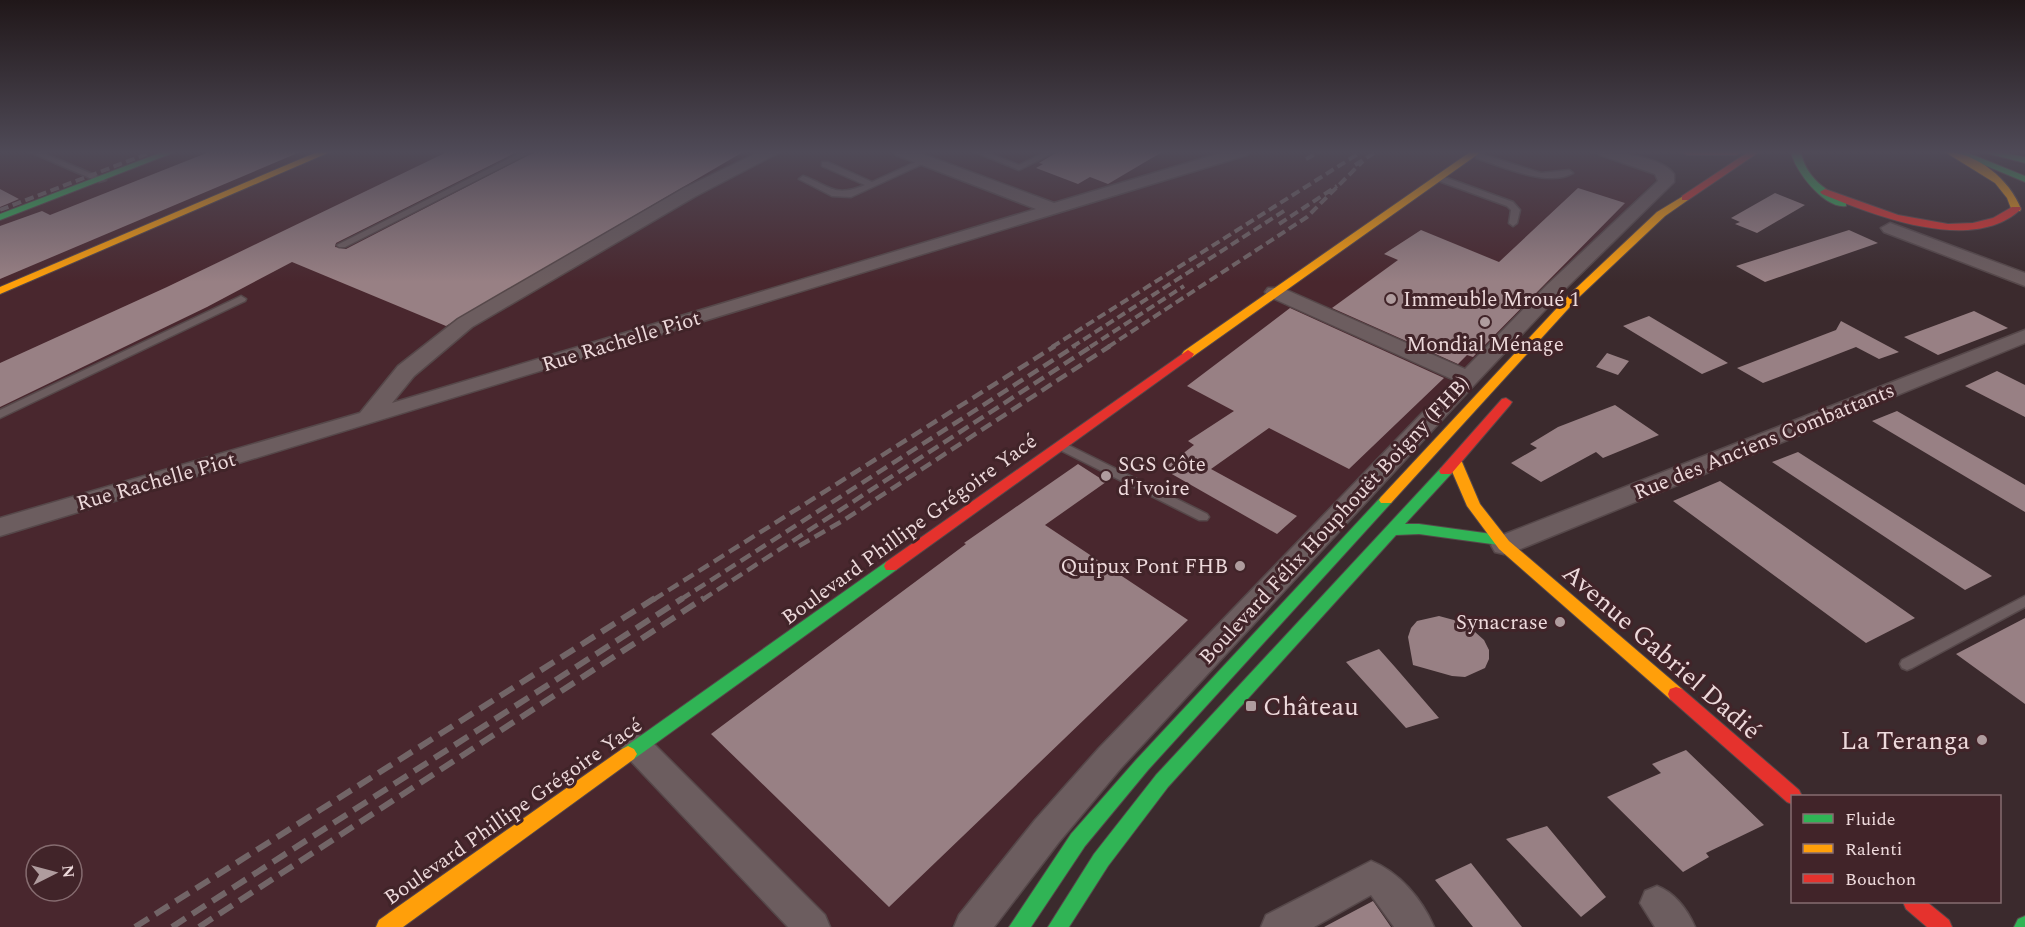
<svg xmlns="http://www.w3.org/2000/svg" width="2025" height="927" font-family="Spectral,serif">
	<rect width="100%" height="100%" fill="#3b2a2d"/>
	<path fill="#49272e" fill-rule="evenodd" d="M0 152H1584L1660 176 1453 381 1097 752 1033 822 951 927H0ZM36 855H72V891H36Z"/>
	<path fill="#988084" d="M209 152H300L0 279V226L42 211 50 215Z
		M447 152H517L336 243 335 247 346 249 534 152H743L446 326 292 262 207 307 0 407V363L167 287Z
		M1057 152H1162L1108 184 1090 177 1078 184 1036 168 1043 164 1039 163Z
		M1578 188 1625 203 1473 357 1467 355 1458 364 1332 308 1398 260 1384 254 1421 230 1499 262Z
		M0 189 19 199 0 207Z
		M1775 193 1805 205 1757 233 1735 224 1740 222 1731 218Z
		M1849 230 1878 243 1765 282 1736 266Z
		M1290 308 1444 378 1349 469 1269 428 1211 469 1297 516 1277 534 1163 469 1194 445 1188 441 1234 411 1187 386Z
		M1974 311 2008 328 1938 355 1904 337Z
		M1649 316 1728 363 1702 374 1623 326Z
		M1841 321 1899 352 1879 359 1856 347 1763 383 1737 368 1836 330Z
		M1607 353 1629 361 1618 375 1596 367Z
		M1997 371 2025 385V417L1965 386Z
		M1615 405 1659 435 1603 458 1596 452 1541 482 1511 463 1537 448 1530 444 1558 427Z
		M1897 411 2025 485V512L1872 421Z
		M1798 452 1992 576 1965 590 1772 462Z
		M1078 464 1106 482 1045 525 1188 620 889 907 711 734 966 544 964 543Z
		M1720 481 1915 618 1866 643 1673 501Z
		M1439 616 1465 623 1484 640 1489 650V659L1485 668 1465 677 1452 676 1413 665 1408 637 1411 628 1417 621Z
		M2025 618V704L1956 654Z
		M1379 649 1395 667 1439 718 1406 728 1346 662Z
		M1686 750 1764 825 1706 853 1709 857 1683 872 1607 797 1661 773 1652 764Z
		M1547 826 1606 897 1581 917 1506 839Z
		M1471 863 1522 927H1473L1435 880Z
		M1373 901 1391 927H1324Z"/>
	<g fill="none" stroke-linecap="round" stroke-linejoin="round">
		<g stroke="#56484a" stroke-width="3">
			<path id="lane" d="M30 152H41L106 180 99 182Z
				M522 152H532L345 247H339L337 245Z
				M975 152H986L1019 165 1045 152H1055L1019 170Z
				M1476 154H1482L1541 173 1569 170 1573 173C1549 188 1501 166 1476 158Z
				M922 159 929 161 851 197 832 196 799 179 803 176C831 186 834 198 865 185L822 166V162H828L872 182Z
				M1439 175 1513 202 1520 210 1517 223 1513 226 1509 223 1511 210 1507 206 1436 180V176Z
				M241 296 246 299 245 301 0 418V410Z
				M1062 442 1207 514 1209 517 1207 520H1199L1058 449 1056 446 1058 443Z
				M2025 596V607L1912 668 1907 670 1902 668 1900 664 1902 660Z"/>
		</g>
		<g stroke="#56484a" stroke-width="3">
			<path id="street" d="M759 152H780L696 196 472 327 414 376 392 403 1036 209 896 155 894 152H917L1054 203 1224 152H1249L1247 155 0 536V518L360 413 398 366 458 319 684 188Z
				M1598 152C1618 152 1662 157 1674 174V182L1561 293 1476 383 1121 768 1059 842 994 927H954L959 915 1035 820 1099 748 1454 380 1268 296 1265 292 1268 288H1282L1465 369 1547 285 1658 181 1655 174 1600 155Z
				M1890 223 2025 273V286L1884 232 1881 228Z
				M2025 330V343L1513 552 1504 554 1495 552 1491 545 1495 538Z
				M638 735 649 739 825 915 830 927H788L627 757 622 748 627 739Z
				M1371 861C1399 872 1422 899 1434 927H1394L1371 895 1314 927H1261L1266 915Z
				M1657 886C1675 893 1687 909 1695 927H1655L1640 903 1645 891Z"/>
		</g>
		<g stroke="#56484a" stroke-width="2">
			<path id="fast" d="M162 152H175L0 220V214Z
				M1791 152H1801C1806 178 1825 189 1846 202V206C1825 209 1795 172 1791 152Z
				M1953 152H1966L2025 176V182Z
				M1982 152H2000L2025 157V163Z
				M1446 467 1453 471 1451 474 1405 524H1419L1499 535 1504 536 1506 540 1504 544 1499 545 1419 534 1396 535 1168 787 1108 866 1069 927H1048L1094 854 1156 775 1441 468Z
				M1386 495 1391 497 1393 500 1391 503 1148 770 1085 846 1031 927H1009L1071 834 1136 760 1381 497Z
				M891 561 896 562 898 566 896 570 634 759 628 762 622 759 619 754 622 749 886 562Z
				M2025 916V927H2014L2018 919Z"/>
		</g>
		<g stroke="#56484a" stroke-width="2">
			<path id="slow" d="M317 152H330L0 294V287Z
				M1470 152H1481L1192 357H1184L1182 354 1184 351Z
				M1945 152C1977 152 2010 180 2021 209L2020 211H2012L2007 198 1995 183Z
				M1685 195 1688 196V200L1665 216 1578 298 1391 503H1381L1379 500 1381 497 1570 294 1657 212Z
				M1455 458 1462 462 1480 504 1509 541 1682 689 1684 694 1682 699 1676 701 1670 699 1499 549 1467 506 1448 462Z
				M628 746 634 749 637 754 634 759 403 927H376L379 920 622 749Z"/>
		</g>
		<g stroke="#56484a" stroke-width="2">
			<path id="jam" d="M1682 152H1741L1736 155H1687Z
				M1748 152H1759L1688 200H1682V196Z
				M1825 189 1898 215 1948 224 1973 223 1993 218 2012 207H2020L2021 209C1973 255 1873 215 1822 194L1820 192Z
				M1188 350 1194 354 1192 357 896 570H886L884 566 886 562Z
				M1506 398 1512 402 1510 405 1451 474H1441L1439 471 1441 468 1502 399Z
				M1676 687 1682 689 1799 790 1802 796H1792V804L1787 802 1670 699 1668 694 1670 689Z
				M1903 902H1927L1949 920 1952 927H1927L1906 909Z"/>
		</g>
		<use href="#lane" fill="#6c5d5f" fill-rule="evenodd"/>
		<use href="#street" fill="#6c5d5f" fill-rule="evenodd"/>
		<use href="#fast" fill="#30b455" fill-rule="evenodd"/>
		<use href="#slow" fill="#ff9f0a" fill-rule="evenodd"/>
		<use href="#jam" fill="#e5322d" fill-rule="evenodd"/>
		<path stroke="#726567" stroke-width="4" stroke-dasharray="9 4.5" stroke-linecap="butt" d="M1306 159 1319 152
			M1355 165 1376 152
			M0 210 152 152
			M1279 224 1337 186
			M1052 347 1361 152
			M1072 347 1287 209
			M1090 347 1184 286
			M1108 347 1307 217 1363 161"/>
		<path stroke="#726567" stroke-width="4.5" stroke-dasharray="12 6" stroke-linecap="butt" d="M799 546 844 520 1110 346
			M653 600 1055 346
			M680 600 1075 346
			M702 600 1092 346"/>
		<path stroke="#726567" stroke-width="6" stroke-dasharray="16 8" stroke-linecap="butt" d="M135 927 655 598
			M172 927 683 598
			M199 927 704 598"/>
	</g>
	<linearGradient id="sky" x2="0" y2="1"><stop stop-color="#201719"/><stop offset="0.54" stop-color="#4f4a57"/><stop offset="1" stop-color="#4f4a57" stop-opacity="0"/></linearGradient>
	<rect width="2025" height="282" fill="url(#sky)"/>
	<g fill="#af9c9e" stroke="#412429" stroke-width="2">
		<circle cx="1391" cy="299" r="6"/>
		<circle cx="1485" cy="322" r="6"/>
		<circle cx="1106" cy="476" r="6"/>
		<circle cx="1240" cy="566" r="6"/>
		<circle cx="1560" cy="622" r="6"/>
		<rect x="1245" y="700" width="12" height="12" rx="3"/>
		<circle cx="1982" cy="740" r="6"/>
	</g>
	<g text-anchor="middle" stroke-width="6" stroke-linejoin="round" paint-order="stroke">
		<g font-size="21" fill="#edd9db" stroke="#412429" text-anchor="start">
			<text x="1403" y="306">Immeuble Mroué 1</text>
			<text x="1485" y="351" text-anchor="middle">Mondial Ménage</text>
			<text x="1118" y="471">SGS Côte<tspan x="1118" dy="24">d'Ivoire</tspan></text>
			<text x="1228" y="573" text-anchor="end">Quipux Pont FHB</text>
			<text x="1548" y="629" text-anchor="end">Synacrase</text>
		</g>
		<g font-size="21" fill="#edd9db" stroke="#412429">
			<text transform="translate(621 341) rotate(-17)" y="7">Rue Rachelle Piot</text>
			<text transform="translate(1764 441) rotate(-22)" y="7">Rue des Anciens Combattants</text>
			<text transform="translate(156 481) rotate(-16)" y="7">Rue Rachelle Piot</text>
			<text transform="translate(1334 520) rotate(-47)" y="7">Boulevard Félix Houphouët Boigny (FHB)</text>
			<text transform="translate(909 529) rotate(-36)" y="7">Boulevard Phillipe Grégoire Yacé</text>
			<text transform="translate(513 811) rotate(-35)" y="7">Boulevard Phillipe Grégoire Yacé</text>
		</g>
		<g font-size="26" fill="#edd9db" stroke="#412429">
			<text transform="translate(1662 651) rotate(41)" y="9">Avenue Gabriel Dadié</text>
		</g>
		<g font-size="26" fill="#edd9db" stroke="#412429" text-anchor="start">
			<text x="1263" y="715">Château</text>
			<text x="1970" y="749" text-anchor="end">La Teranga</text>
		</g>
	</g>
	<rect x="1791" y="795" width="210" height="108" fill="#412429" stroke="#866c70" stroke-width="1.5"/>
	<rect x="1803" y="814" width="30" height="9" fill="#30b455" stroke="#866c70" stroke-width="1.5"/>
	<text x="1845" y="825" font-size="18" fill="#edd9db">Fluide</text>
	<rect x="1803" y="844" width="30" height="9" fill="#ff9f0a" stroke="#866c70" stroke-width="1.5"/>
	<text x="1845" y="855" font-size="18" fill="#edd9db">Ralenti</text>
	<rect x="1803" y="874" width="30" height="9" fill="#e5322d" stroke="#866c70" stroke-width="1.5"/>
	<text x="1845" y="885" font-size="18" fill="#edd9db">Bouchon</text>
	<g transform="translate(54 873) rotate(84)"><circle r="28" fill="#412429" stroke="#866c70" stroke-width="1.5"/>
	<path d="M0-4.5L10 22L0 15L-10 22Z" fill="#af9c9e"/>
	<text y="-9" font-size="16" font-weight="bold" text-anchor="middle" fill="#edd9db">N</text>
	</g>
</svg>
